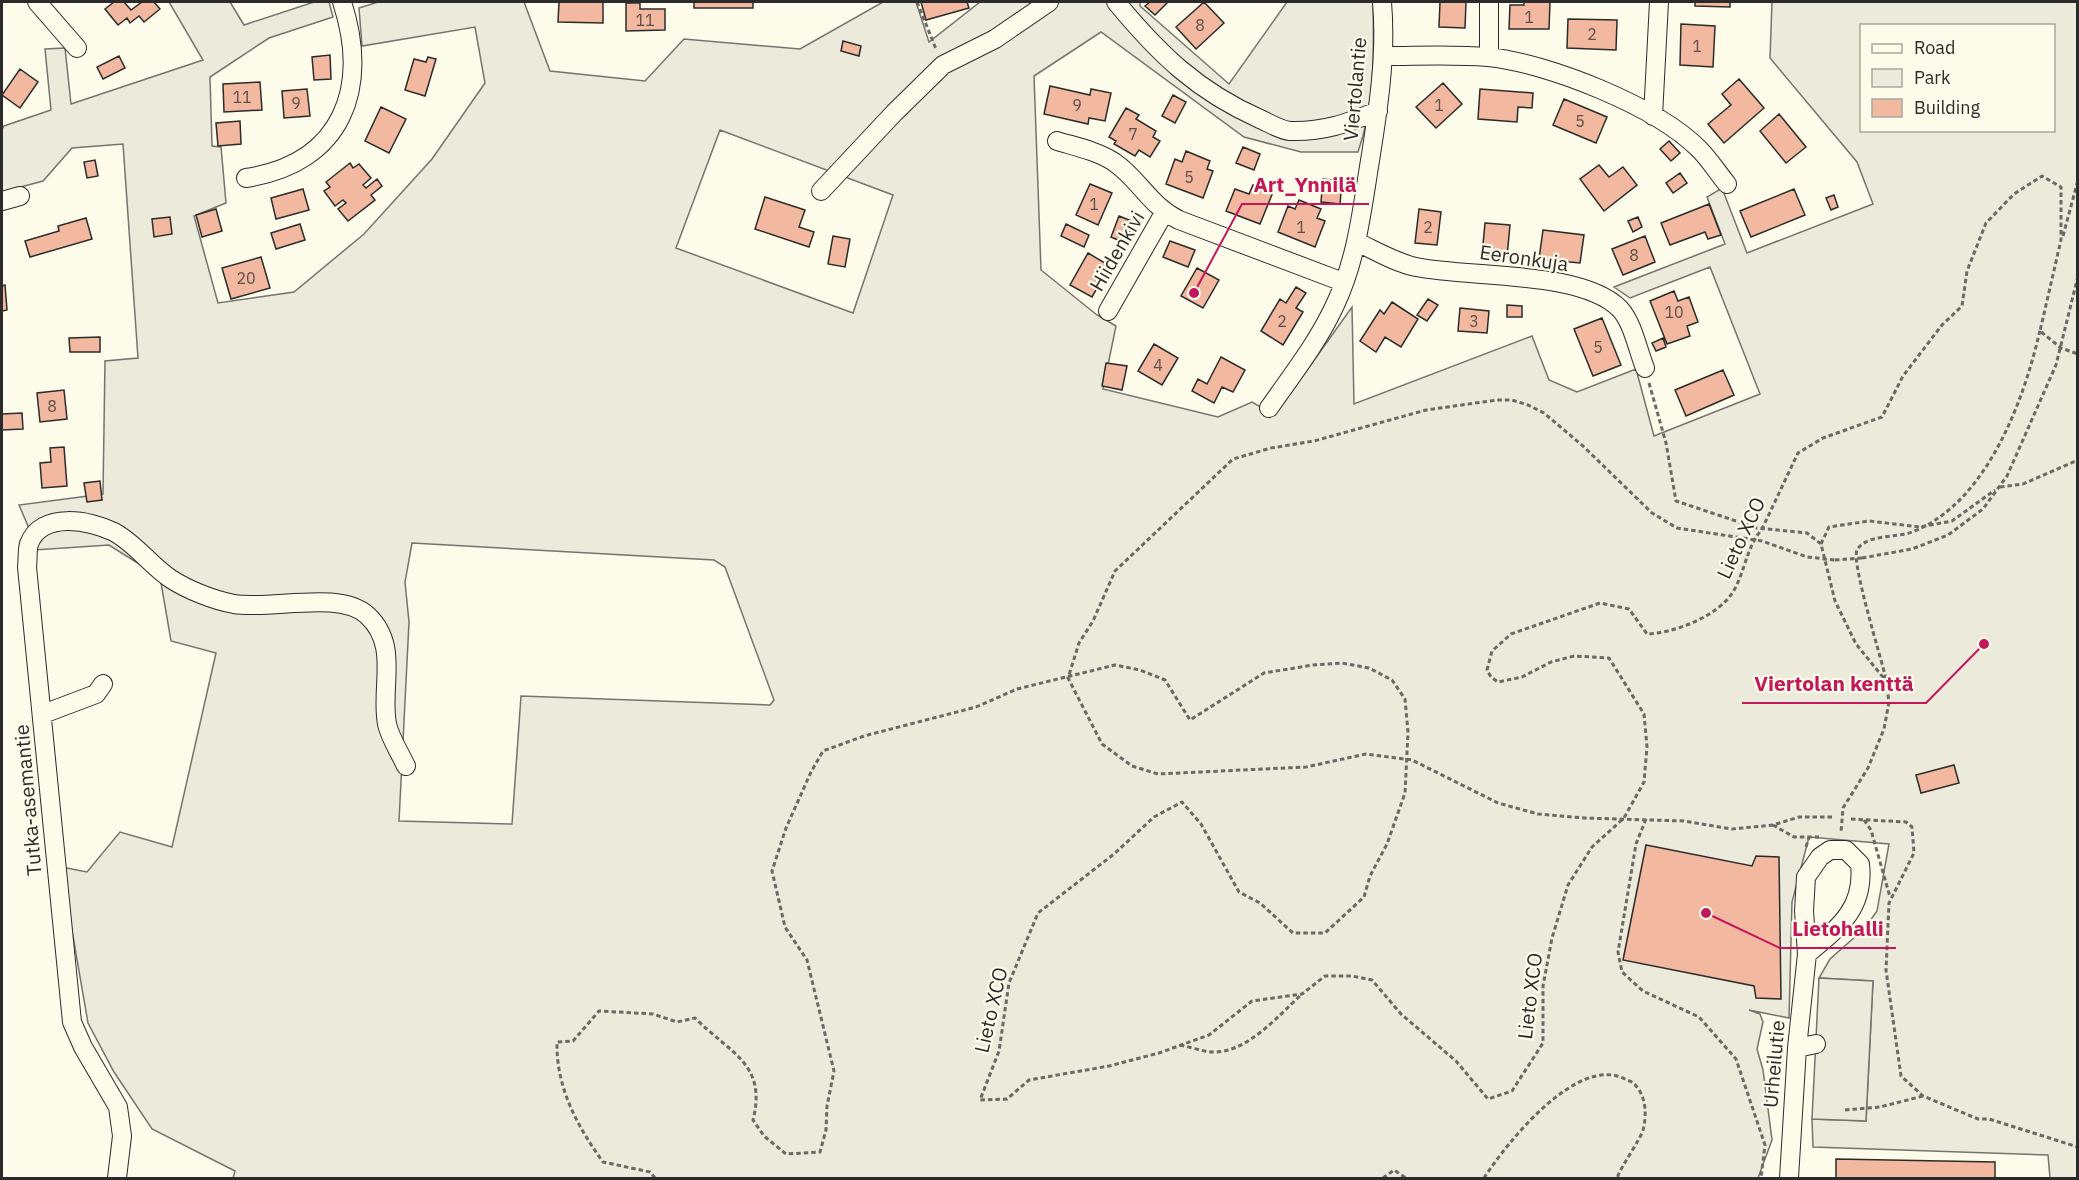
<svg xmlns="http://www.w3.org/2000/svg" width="2079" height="1180" font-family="'IBM Plex Sans',sans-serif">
	<rect width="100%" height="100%" fill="#fdfbea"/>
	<path fill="#ecebdb" stroke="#74746e" stroke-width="1.5" fill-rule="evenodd" d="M169 2H230L244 25 314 2H329L333 17 269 38 210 77 212 146 221 147 226 203 194 216 218 303 294 292 364 234 432 159 485 83 475 27 362 46 359 8 378 2H524L550 71 645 81 684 39 800 49 883 2H916L929 42 980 2H1140V6L1229 84 1287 2H1373C1374 53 1375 104 1358 152H1301L1244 137 1101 32 1034 76 1041 270 1097 315 1116 326 1103 389 1218 417 1252 402 1275 415 1352 307 1354 404 1532 336 1549 380 1577 392 1636 369 1654 436 1760 394 1710 267 1630 298 1614 287 1725 244 1707 197 1722 188 1747 253 1873 204 1857 162 1770 58 1772 2H2077V1178H2050L2048 1155 1813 1147 1812 1119 1866 1121 1873 981 1819 978 1830 959 1865 928 1877 911 1889 844 1809 837 1792 902 1789 1018 1749 1010 1760 1014 1763 1022 1757 1049 1763 1070 1772 1140 1758 1178H233L235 1171 152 1129 114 1072 88 1023 61 867 87 872 120 832 172 847 216 653 171 641 160 577 109 545 34 550 28 526 19 505 103 494 105 361 138 358 123 144 72 148 43 181 2 192V129L4 126 51 110 45 49 65 48 71 104 203 60ZM1862 26H2054V130H1862ZM720 130 893 195 853 313 676 248ZM412 543 714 560 725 567 774 700 770 705 521 696 512 824 399 821 409 622 405 582Z"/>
	<path fill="#eceadb" stroke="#74746e" stroke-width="1.5" d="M1819 978 1873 981 1866 1121 1812 1119Z"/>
	<path fill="#f2b8a0" stroke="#2b2b2b" stroke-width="1.5" d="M114 2H124L131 10 142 2H154L160 9 144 22 139 16 130 23 127 18 118 25 105 9Z
		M559 2H603V23L558 22Z
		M694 2H753V8H694Z
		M921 2H967L969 8 926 20Z
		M1150 2H1168L1155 15 1145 6Z
		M1204 2 1224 23 1196 49 1176 27Z
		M1440 2H1466L1465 28 1439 27Z
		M1524 2H1550L1549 29H1509L1510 5H1524Z
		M1695 2H1730V7L1695 6Z
		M626 3H640V9H665V30L626 31Z
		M1568 19 1617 20 1616 50 1567 48Z
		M1681 24 1715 26 1713 67 1680 65Z
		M843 41 861 46 859 56 841 51Z
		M330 55 331 79 314 80 312 57Z
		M119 56 125 68 103 79 97 67Z
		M428 57 436 59 425 96 405 90 414 59 426 62Z
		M20 69 38 82 20 108 2 95Z
		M1739 79 1764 108 1724 143 1708 124 1731 105 1722 94Z
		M260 82 262 110 224 112 223 84Z
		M1443 83 1462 104 1436 128 1416 107Z
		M1050 86 1090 95 1091 89 1111 93 1105 121 1089 118 1088 124 1044 114Z
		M307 89 310 116 284 118 282 91Z
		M1480 89 1533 93 1532 108 1518 107 1517 122 1478 119Z
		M1173 95 1186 102 1175 123 1162 116Z
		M1564 99 1607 117 1596 143 1553 125Z
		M381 107 406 119 389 153 365 141Z
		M1126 108 1139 115 1136 119 1156 131 1153 137 1160 141 1150 157 1139 150 1135 156 1114 144 1116 141 1109 137Z
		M1779 114 1806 147 1786 163 1760 131Z
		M240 121 241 144 218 146 216 123Z
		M1669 141 1680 153 1671 161 1660 149Z
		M1243 147 1260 154 1254 170 1236 163Z
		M1186 151 1210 161 1207 169 1213 171 1203 198 1166 184 1175 159 1182 162Z
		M95 160 98 176 87 178 84 162Z
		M350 163 353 168 359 164 371 178 363 185 366 188 377 179 382 186 371 195 375 200 348 221 338 209 346 203 343 200 335 206 324 191 330 187 326 182Z
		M1599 165 1609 177 1623 167 1637 185 1604 211 1580 179Z
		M1680 173 1687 183 1673 193 1666 183Z
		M1323 179 1342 181 1340 204 1321 202Z
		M1090 184 1112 193 1098 225 1076 215Z
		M1253 185 1273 192 1260 224 1226 211 1235 189 1249 194Z
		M303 189 309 210 276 219 271 198Z
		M1794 189 1805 215 1751 237 1740 211Z
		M1834 195 1838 207 1831 210 1826 198Z
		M765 197 805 210 799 227 814 232 809 247 755 229Z
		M1299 200 1321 209 1317 218 1325 221 1315 247 1278 232 1288 206 1295 209Z
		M1709 204 1721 235 1708 239 1705 232 1670 245 1661 223Z
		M216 209 222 231 202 237 196 215Z
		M1419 209 1441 212 1437 245 1415 243Z
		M1119 216 1134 222 1125 243 1111 237Z
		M170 217 172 234 154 237 152 219Z
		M1638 217 1642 227 1633 232 1628 221Z
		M86 218 92 239 30 257 25 241 59 231 58 226Z
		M1485 223 1510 225 1507 257 1482 255Z
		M300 224 305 240 276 249 271 233Z
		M1066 224 1089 235 1084 247 1061 236Z
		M1543 230 1584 235 1580 263 1539 259Z
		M833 236 850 239 845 267 828 264Z
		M1645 236 1655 262 1623 275 1612 249Z
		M1170 241 1195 250 1188 267 1163 257Z
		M1088 253 1110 266 1092 297 1070 285Z
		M261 257 270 288 231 299 222 268Z
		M1197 268 1219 280 1203 308 1181 296Z
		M5 285 7 310 2 311V286Z
		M1296 287 1306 293 1296 308 1303 312 1283 345 1261 331 1280 299 1286 303Z
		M1674 291 1678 301 1689 297 1698 322 1687 326 1690 336 1667 344 1650 301Z
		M1428 299 1438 305 1427 321 1417 315Z
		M1392 302 1418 319 1401 347 1385 337 1376 352 1360 341 1380 310 1384 314Z
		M1507 305 1522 306V317H1507Z
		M1460 308 1489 311 1487 333 1458 331Z
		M1602 318 1621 365 1593 376 1574 329Z
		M100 337V352H70L69 338Z
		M1663 338 1666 347 1656 351 1652 343Z
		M1154 344 1178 358 1162 385 1138 371Z
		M1221 357 1245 370 1233 392 1222 387 1214 403 1192 391 1198 379 1207 384Z
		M1106 363 1127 366 1122 390 1102 386Z
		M1723 370 1734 395 1686 416 1675 390Z
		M64 390 67 419 40 422 37 393Z
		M22 413 23 429 2 430V414Z
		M64 447 67 486 42 488 40 463 51 462 50 448Z
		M100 481 102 500 87 502 84 483Z
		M1954 765 1959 783 1921 793 1916 775Z
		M1646 845 1752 866 1756 856 1779 857 1781 999 1756 998 1754 986 1623 960Z
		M1836 1159 1995 1162V1178H1836Z"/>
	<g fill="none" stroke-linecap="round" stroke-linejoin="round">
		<g stroke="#2b2b2b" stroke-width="20">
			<path id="minor" d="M37 2 77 48
				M1116 2C1159 54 1197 91 1260 119 1269 123 1280 130 1290 131 1324 132 1347 123 1378 111
				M1383 56C1418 56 1453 54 1488 57 1548 63 1656 106 1699 149 1709 159 1718 173 1727 184
				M1489 57V2
				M1653 116 1659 2
				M1057 141C1077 147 1097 151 1114 162 1139 179 1149 205 1179 220L1343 282
				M246 178C343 163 370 88 342 2
				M821 191 894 113 943 65 995 39 1049 2
				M2 201 20 196
				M1357 242C1376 251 1396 263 1416 267 1469 278 1582 270 1620 309 1633 323 1638 351 1645 368
				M1108 311 1164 213
				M1269 408C1292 375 1318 342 1335 305 1355 263 1361 218 1368 173 1377 117 1387 59 1382 2
				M43 714 96 694 103 684
				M1797 1048 1816 1044
				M117 1178 122 1136 118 1107 83 1047 72 1022 27 567C28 560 27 550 29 544 41 511 90 520 114 532 135 543 151 566 171 579 188 590 213 600 234 604 272 610 339 590 367 615 400 645 380 687 387 724 390 738 400 753 406 766
				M1789 1178 1797 1048 1807 954 1804 911 1806 877 1820 857 1830 850H1846L1860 864C1865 909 1838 928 1807 954"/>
		</g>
		<path stroke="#6a6964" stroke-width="3" stroke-dasharray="4.5 3" stroke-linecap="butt" d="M917 2 936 49
			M2063 236 2078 180
			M1649 383 1666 443 1676 501 1757 528 1807 533 1821 544 1835 601 1856 644 1886 681 1889 702 1884 729 1868 768 1843 808 1841 832
			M2000 487 2023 484 2078 460
			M1821 544 1829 527 1869 521 1920 527 1952 521 1995 490
			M1862 558 1912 549 1948 535 1983 509 2007 476 2056 365 2078 276
			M1886 679C1881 657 1851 562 1857 550 1866 534 1896 538 1912 532 1986 504 2024 401 2040 330
			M1832 817H1799L1773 825 1732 829 1684 821 1584 818 1538 814 1498 803 1412 760 1366 754 1306 767 1158 774 1132 766 1102 744 1068 678 1079 643 1093 621 1115 571 1233 459 1271 448 1314 441 1426 410 1497 400H1512L1528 405 1544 413 1583 446 1652 513 1677 528 1762 541 1807 557 1835 560
			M1646 819 1636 844 1618 952 1622 972 1643 991 1699 1017 1736 1059 1765 1145 1761 1178
			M1851 819 1906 822 1912 827 1914 853 1889 903 1886 970 1901 1076 1923 1096 1978 1119H1989L2078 1147
			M1864 820 1871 830 1890 897
			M1773 825 1794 837H1819
			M1806 847 1809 837
			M1180 1045C1190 1047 1201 1051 1212 1052 1246 1054 1278 1016 1301 995
			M1845 1110 1880 1107 1923 1096
			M655 1178 650 1172 603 1162C577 1126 556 1087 557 1042L573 1041 599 1011 653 1014 677 1022 695 1018C731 1054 767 1064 753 1120L764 1136 786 1154 820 1152 826 1130 827 1106 834 1071 807 960 785 927 772 871 786 828 811 772 823 751 864 736 976 707 1017 689 1115 665 1140 670 1165 680 1190 720 1264 673 1313 665 1342 663 1369 668 1392 680 1405 699 1408 732 1405 793 1387 844 1370 876 1364 897 1325 933H1293L1260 903 1239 892 1201 824 1182 802 1154 817 1114 854 1038 913 1009 983 999 1051 980 1100 1007 1099 1029 1080 1109 1066 1159 1053 1209 1035 1252 1001 1302 994 1325 976H1352L1372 980 1401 1014 1456 1061 1488 1099 1512 1091 1543 1043V986L1552 938 1568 885 1592 847 1624 818 1644 782 1647 747 1644 714 1609 658 1574 656 1551 662 1522 677 1498 682 1491 677 1487 670 1492 651 1511 634 1600 603 1629 609 1647 634C1674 633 1717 617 1733 592 1745 572 1746 548 1762 529L1798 453 1823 438 1882 417 1903 376 1942 325 1962 306 1967 271 1986 223 2014 194 2042 176 2061 187V240L2040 331 2061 348 2078 354
			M1383 1178 1394 1170 1406 1178
			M1484 1178C1506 1144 1577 1054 1625 1079 1629 1081 1634 1082 1636 1086 1646 1097 1647 1115 1643 1130 1639 1142 1623 1163 1617 1178"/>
		<use href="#minor" stroke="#fdfbea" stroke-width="18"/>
		<path stroke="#6a6964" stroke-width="3" stroke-dasharray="4.5 3" stroke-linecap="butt" d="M1835 560 1862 558"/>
	</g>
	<g text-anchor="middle" stroke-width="4.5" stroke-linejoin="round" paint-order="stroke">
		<g font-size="16" fill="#5d4e48">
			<text x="1529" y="23">1</text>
			<text x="645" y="26">11</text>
			<text x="1200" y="31">8</text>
			<text x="1592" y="40">2</text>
			<text x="1697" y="52">1</text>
			<text x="242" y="103">11</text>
			<text x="296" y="109">9</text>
			<text x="1077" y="111">9</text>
			<text x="1439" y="111">1</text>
			<text x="1580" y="127">5</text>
			<text x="1133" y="140">7</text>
			<text x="1189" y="183">5</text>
			<text x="1094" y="210">1</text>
			<text x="1301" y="233">1</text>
			<text x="1428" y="233">2</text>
			<text x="1634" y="261">8</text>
			<text x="246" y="284">20</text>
			<text x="1674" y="318">10</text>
			<text x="1282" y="327">2</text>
			<text x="1474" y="327">3</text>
			<text x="1598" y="353">5</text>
			<text x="1158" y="371">4</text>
			<text x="52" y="412">8</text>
		</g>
		<g font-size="20" fill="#2b2b2b" stroke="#fdfbea">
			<text transform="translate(1355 89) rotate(-85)" y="7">Viertolantie</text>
			<text transform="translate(1117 251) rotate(-60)" y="7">Hiidenkivi</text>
			<text transform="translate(1524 258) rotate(8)" y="7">Eeronkuja</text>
			<text transform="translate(1741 538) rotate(-65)" y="7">Lieto XCO</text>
			<text transform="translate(28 800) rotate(-95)" y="7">Tutka-asemantie</text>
			<text transform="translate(1530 996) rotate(-83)" y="7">Lieto XCO</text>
			<text transform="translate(991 1010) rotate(-77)" y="7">Lieto XCO</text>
			<text transform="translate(1774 1064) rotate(-85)" y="7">Urheilutie</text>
		</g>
	</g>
	<path fill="none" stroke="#c2185b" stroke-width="2" d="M1194 293L1242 204H1369M1984 644L1926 703H1742M1706 913L1780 948H1896"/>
	<g fill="#c2185b" stroke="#fdfbea" stroke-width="2">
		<circle cx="1194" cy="293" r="6"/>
		<circle cx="1984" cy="644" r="6"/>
		<circle cx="1706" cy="913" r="6"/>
	</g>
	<g font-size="21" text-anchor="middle" font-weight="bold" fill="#c2185b" stroke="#fdfbea" stroke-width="4.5" stroke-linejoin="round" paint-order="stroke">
		<text x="1305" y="192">Art_Ynnilä</text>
		<text x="1834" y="691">Viertolan kenttä</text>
		<text x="1838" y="936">Lietohalli</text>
	</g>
	<rect width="2079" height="1180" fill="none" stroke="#2b2b2b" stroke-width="6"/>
	<rect x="1860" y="24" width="195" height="108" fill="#fdfbea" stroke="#a9a89e" stroke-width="1.5"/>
	<rect x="1872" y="44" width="30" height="9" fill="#fdfbea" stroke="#a9a89e" stroke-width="1.5"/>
	<text x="1914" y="54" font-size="18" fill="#2b2b2b">Road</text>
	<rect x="1872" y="69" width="30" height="18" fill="#ecebdb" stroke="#a9a89e" stroke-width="1.5"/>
	<text x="1914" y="84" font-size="18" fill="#2b2b2b">Park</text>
	<rect x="1872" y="99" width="30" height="18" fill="#f2b8a0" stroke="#a9a89e" stroke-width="1.5"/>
	<text x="1914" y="114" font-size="18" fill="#2b2b2b">Building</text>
</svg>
